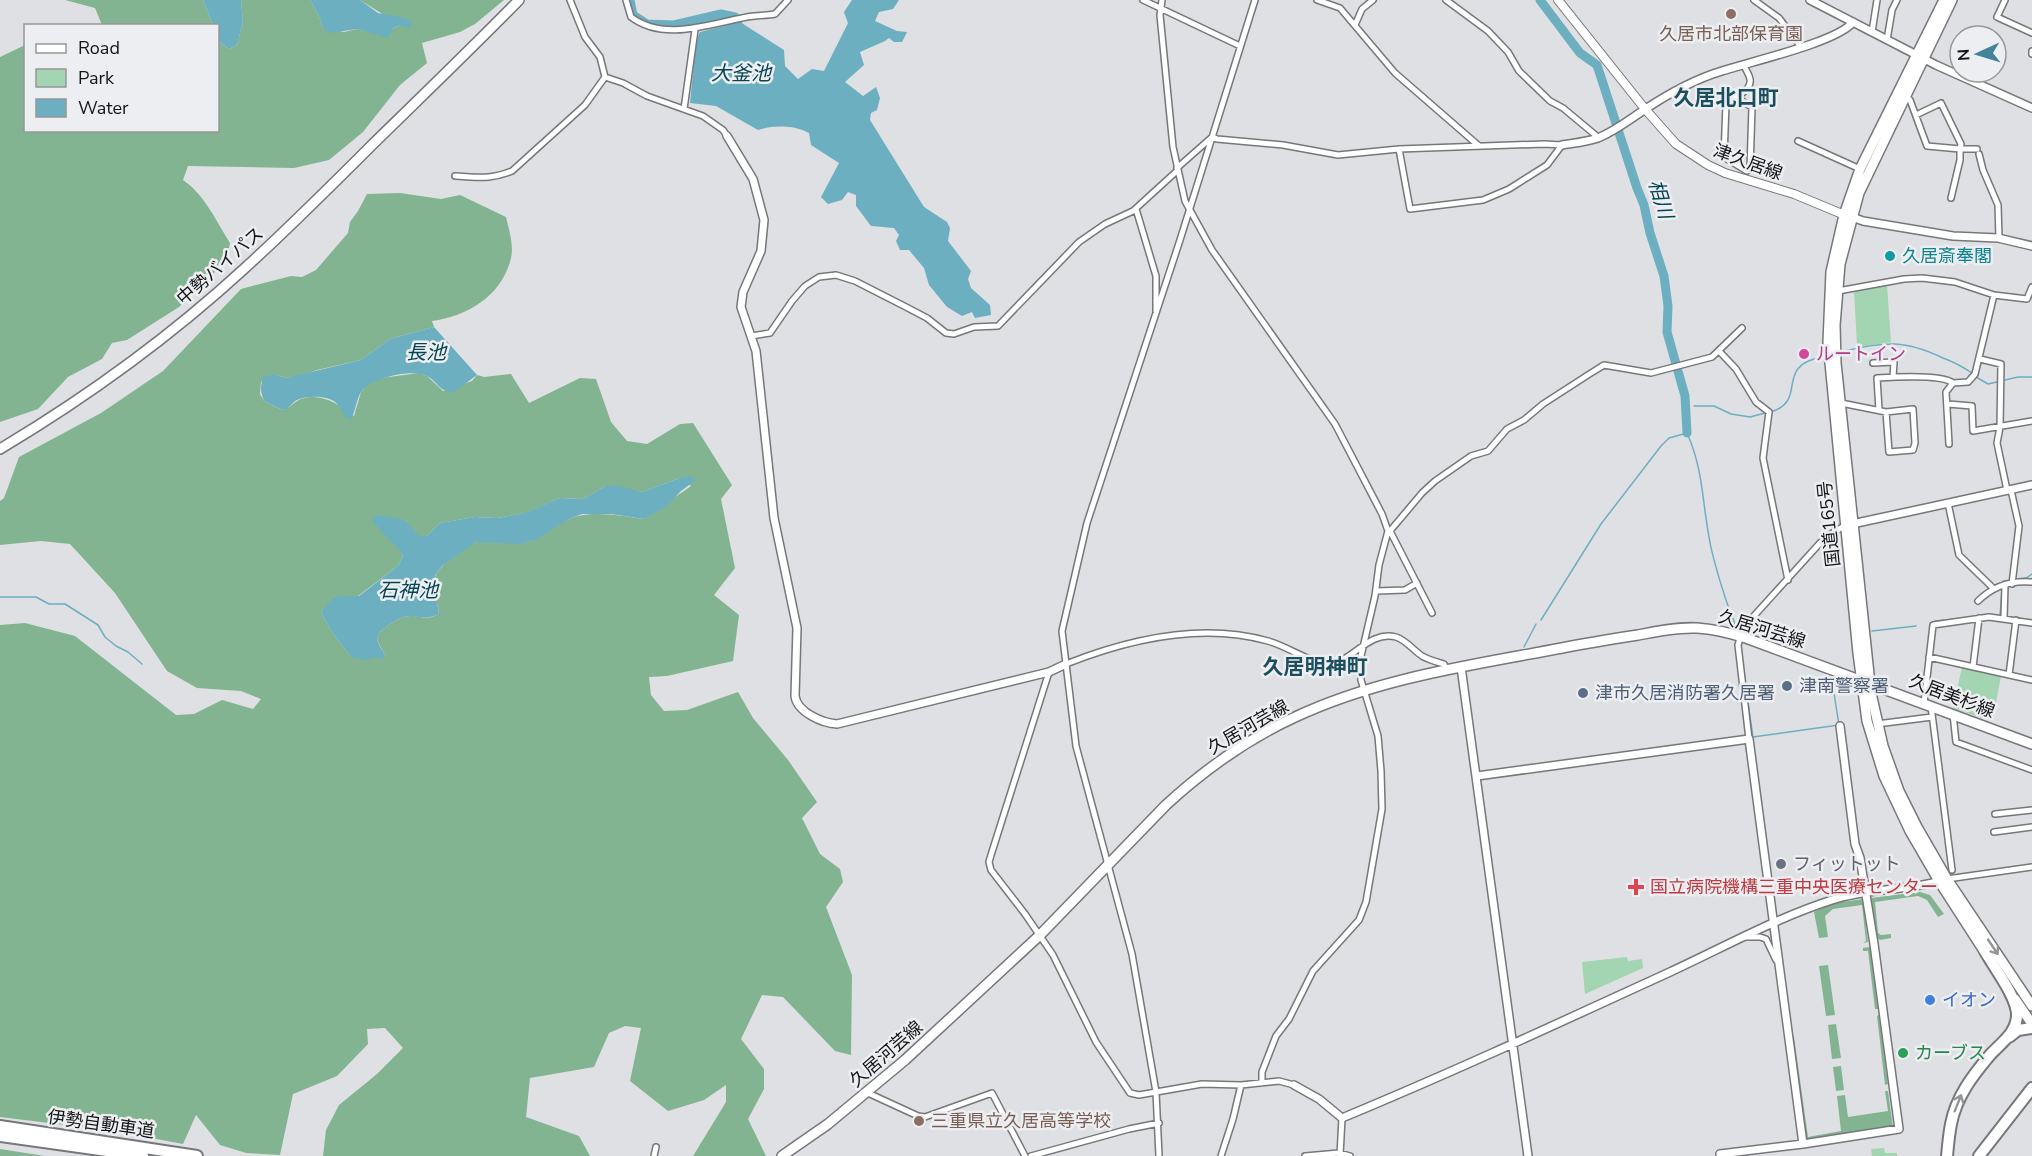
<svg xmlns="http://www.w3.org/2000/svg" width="2032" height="1156" font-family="'Nunito Sans','Noto Sans JP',sans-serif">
	<rect width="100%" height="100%" fill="#dfe0e3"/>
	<path fill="#a3d5b2" d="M1887 285 1891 342 1860 347V344L1857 345 1854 291Z
		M1962 667 2001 676 1993 718H1982L1953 708Z
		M1627 957 1628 961 1642 959 1643 968 1585 994 1582 962Z
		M1884 1148 1885 1153H1897V1156H1872L1871 1149Z"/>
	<path fill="#82b491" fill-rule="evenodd" d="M65 0H203L213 25H102L95 8Z
		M241 0H310L318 14 323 28 344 32 357 29 369 32 392 29 400 25 360 0H504L475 24 460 32 422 43 427 63 400 85 363 132 329 160 294 168 188 166 183 180C205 195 216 221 230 243L226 261 179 307 127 340 112 343 102 359 68 377 38 409 0 422V57L25 45 26 130H218V41L229 49 237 45 243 22Z
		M400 193 441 199 460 195 506 217C509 230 514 245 511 258 502 296 468 316 432 321L434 327 390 339 361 360 317 370 303 375 286 378 277 375 261 382 260 394 264 401C270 403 279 411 285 409 291 407 295 401 301 399 322 392 338 404 354 416L361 392 369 383 381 378 419 373 427 376 443 391 472 381 477 375 484 377 511 374 529 403 580 378 596 379 611 422 627 441 647 444 680 424 693 423 732 485 721 499 735 568 714 595 739 615 733 661 667 676 649 677 651 695 664 711 687 710 738 692 753 718 788 760 817 802 802 818 820 854 840 869 843 882 826 907 852 975 851 1055 835 1051 783 997 762 995 741 1039 764 1069V1089L748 1119 766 1156H693L726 1102V1085L704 1100 668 1111 630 1081 641 1028 625 1026 609 1033 594 1067 530 1078 526 1117 579 1136 590 1156H323L326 1130 339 1105 377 1074 403 1048 385 1028 367 1029 368 1044 337 1076 293 1094 280 1155 246 1153 220 1145 196 1115 183 1144 114 1131 0 1117V625L25 623 75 636 176 715 194 714 222 700 253 709 261 699 241 691 197 688 167 671 115 593 70 544 41 541 0 545V501L4 498 19 457 101 413 163 371 241 289 291 276 302 277 316 270 348 233 350 222 358 211 367 194ZM680 478 691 486 644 519C620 516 590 509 567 520 555 525 544 537 531 541 513 546 493 537 476 542 466 546 437 567 435 577 432 589 438 602 439 614 425 621 424 616 411 616 402 616 396 620 389 625 372 636 376 639 386 656L351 657 332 632 321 612 340 596H358L399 565 403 555 396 544 386 536 405 520 419 538 428 535 440 523 475 517 497 518 526 513 560 498 583 499 604 487 642 492Z
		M1920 892 1930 895 1944 914 1938 917 1927 900 1918 896 1875 902 1878 933 1881 935 1891 934V938L1880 940 1876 937 1871 898Z
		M1863 899 1868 942 1863 943 1866 941 1862 905 1833 909 1825 916 1828 937 1819 938 1814 912 1833 903Z
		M1870 947 1878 1009H1875L1868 951H1863V948Z
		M1828 965 1835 1015 1826 1016 1819 966Z
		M1879 1015 1888 1084 1885 1085 1877 1016Z
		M1836 1024 1841 1058 1832 1059 1828 1025Z
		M1789 1037H1794L1808 1137 1841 1131 1837 1096 1845 1095 1848 1117 1888 1111 1885 1091H1888L1893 1128 1804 1141Z
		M1841 1066 1844 1090 1836 1091 1833 1067Z
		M0 1149 45 1156H0Z"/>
	<path fill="#6cafc1" d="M203 0H241L243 22 237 45 229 49 218 41V26L213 25Z
		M310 0H360L378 13 405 18 413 22 409 28 400 25 392 29 388 38 357 29 330 33 323 28 318 14Z
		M852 0H899L893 9 879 12 875 21 897 31 907 32 902 42H894L889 38 885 41 860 52 864 65 845 82 863 96 876 87 880 98 877 110 871 113 870 120 924 207 947 222 950 228 948 241 971 271 968 279 971 288 990 305 991 315 975 318 972 312 962 316 947 307 929 285 924 268 909 250H900L896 241 899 235 894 228 871 226 856 206V195L848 192 842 200 828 204 821 197 839 163 811 145 809 133C794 125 774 125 758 130L716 106 690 103 696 41 700 32 740 22 784 50 785 66 798 79 812 69 824 71 848 23 844 12Z
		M434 327 477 375 454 392C440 393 438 382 427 376 412 368 370 378 361 392 356 400 356 411 351 419L346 418C343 413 339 405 335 402 325 395 308 396 297 400 293 402 289 408 286 409 279 411 270 403 264 401 260 392 260 385 264 376L277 375 286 378 361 360 390 339Z
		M691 476 696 480 681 491 667 506 644 519 611 514H582L567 520 536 540 519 544 476 542 442 566 435 575 434 584 439 614C425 620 424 617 411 616 402 616 396 620 389 625 372 636 376 640 386 656L383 659 375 657 367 660 351 657 332 632 321 612 332 599 340 596H359L399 565 403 555C394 542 380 533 372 519L379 515 405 520 420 537 428 535 440 523 475 517 497 518 525 513 560 498 583 499 604 487 614 485 642 492 680 478Z"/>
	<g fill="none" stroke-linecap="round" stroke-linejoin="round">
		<path stroke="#6cafc1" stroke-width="1.5" d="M1844 351C1887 342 1903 339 1943 358 1954 362 1963 367 1972 373
			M1976 377 1988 384 1997 382
			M2005 380 2018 377H2032
			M1687 406H1688
			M1694 406H1714L1731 414 1750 417 1765 413
			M1771 412C1809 400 1773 366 1822 357
			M2003 581 2026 578 2032 574
			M0 597H36L49 604H65L98 625 105 637 116 646 128 652 142 664
			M1732 616 1736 627
			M1541 620 1601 524 1661 446 1669 438 1687 433C1703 469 1702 499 1709 537 1713 562 1722 588 1730 612
			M1935 621 2000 615 2002 591
			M1872 631 1916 626
			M1524 647 1536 624
			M1743 669 1753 737 1839 725 1833 687"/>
		<path stroke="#6cafc1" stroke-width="9" d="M630 0 633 15 647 24 674 25 721 14 735 17 739 27
			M1540 0 1580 53 1597 65 1637 188 1644 205 1650 233 1664 276 1668 306 1667 332 1685 396 1687 433"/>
		<g stroke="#76777a" stroke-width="8">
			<path id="minor" d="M626 0 631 17C663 41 706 25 742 18 753 15 764 16 775 14L788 0
				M1143 0 1240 46
				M1162 0 1160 15 1173 147 1185 201 1212 250 1335 424 1382 514 1388 531H1390L1432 613
				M1317 0 1340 8 1395 73 1479 146
				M1446 0 1488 31 1508 52 1519 71 1550 101 1563 108 1599 138
				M1754 0 1779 18 1801 47
				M2005 0 1997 17 2032 33
				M1355 25 1362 9 1373 0
				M1872 32 1877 0
				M1887 40 1892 10 1897 0
				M2032 51V54
				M605 77 623 83 647 96 703 116 723 130 727 136
				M1905 97 1910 100 1927 146 1960 149 1961 144 1941 103 1916 115
				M1737 98 1752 107 1750 169 1747 171 1724 157 1726 104 1729 99C1737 98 1752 89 1750 79 1749 74 1745 69 1744 65
				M684 109 695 30
				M1213 137 1217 139 1283 145 1338 155 1399 149 1544 144 1562 145
				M1798 141 1860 169
				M1399 149 1410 209 1483 200 1509 189 1547 165 1562 145
				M1979 154 1983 170 1998 205 1999 238
				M1177 168 1211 138
				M455 176C478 177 490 180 512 171L585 105 605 77 600 57 585 37 570 0
				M1951 198 1960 160V149H1977
				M1136 209 1156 276V311
				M1838 291 1904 279 1922 278 1955 282 1994 295 2027 299 2032 287
				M751 336 770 333 792 301 805 286 819 277 836 275 855 281 906 307 927 318 946 333 954 334 974 327 998 326 1079 242 1105 224 1133 211 1178 170
				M1719 351 1736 369 1756 402 1769 412 1763 458 1788 580
				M1980 359 2001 364 2000 427 1997 443 2007 490
				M1873 363 1894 362 1893 377
				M1841 403 1886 412 1913 409 1915 443 1913 450 1889 452 1886 412
				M1948 404 1972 406 1973 431 2032 421
				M1879 410 1877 378C1893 377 1942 374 1953 383
				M1949 444 1946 392 1953 383 1968 382 1975 374 1994 295
				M2011 490 2019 526 2012 584
				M1948 503 1959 555 1993 588
				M1390 531 1422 493 1435 481 1471 456 1488 451 1507 429 1524 420 1543 404 1591 373 1604 365 1651 373 1712 357 1742 328
				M1376 591 1405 590 1417 583
				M1978 601C1993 586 2011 580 2032 582
				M2004 618 2005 585
				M1929 657 2032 680
				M1066 664C1129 639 1201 622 1268 641 1289 647 1307 661 1328 665 1352 662 1369 630 1396 637 1406 640 1413 650 1422 656 1429 660 1437 662 1444 664L1447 670
				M1973 667 1979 618
				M1049 672 991 855 989 862 991 870 1025 914 1053 955 1096 1042 1130 1093 1139 1095 1202 1084 1241 1085 1279 1081 1294 1085
				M2009 675 2016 620
				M1924 703 1933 625 1989 617 2032 623
				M1931 706 1952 870
				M1953 714 1956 742 2032 770
				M1877 724 1932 717
				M1749 739 1738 645 1743 628 1820 543 1834 532 1846 525
				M1995 814 2032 810
				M1994 832 2032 827
				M1947 879 2032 867
				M1746 937H1760L1766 939 1776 960
				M1262 1082V1072L1276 1036 1289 1019 1313 971 1359 920 1366 902 1382 809 1381 771 1378 736 1361 680V656L1375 596 1379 565 1388 531
				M868 1093 918 1116 925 1117 992 1093 1025 1156
				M1340 1155 1342 1118
				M654 1156 656 1147
				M1031 1156 1129 1129 1159 1123
				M1159 1156 1156 1092 1132 954 1076 746 1062 631 1087 523 1180 240 1255 0
				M1221 1156 1233 1119 1241 1085
				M1305 1156 1339 1153 1350 1156"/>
		</g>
		<g stroke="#76777a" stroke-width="10">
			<path id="tertiary" d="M1810 0 1936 65 2032 108
				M727 136 753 179 764 220 761 251 743 292 741 307 756 351 774 518 797 628 795 696C797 712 822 723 837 724L1049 672 1066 664
				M1562 145C1574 143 1586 142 1598 138 1615 131 1629 120 1644 110 1668 94 1695 79 1722 71 1749 62 1838 42 1853 22
				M1852 217 1863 221 1953 236 1998 238 2032 246
				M1852 524 2032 485
				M1461 667 1528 1156
				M1477 776 1749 739 1803 1144
				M1294 1085 1319 1099 1342 1118C1453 1072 1561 1022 1670 972 1724 947 1776 918 1832 900 1868 888 1907 891 1944 880
				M1720 1154 1803 1144 1899 1129 1874 944 1860 858 1855 844 1840 726"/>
		</g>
		<g stroke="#76777a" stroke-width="10">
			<path id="secondary" d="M1558 0 1645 109 1676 144 1708 165 1725 173 1794 194 1847 216"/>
		</g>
		<g stroke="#76777a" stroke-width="12">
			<path id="primary" d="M782 1156 828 1124 905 1060 1040 935 1166 805C1204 770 1246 740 1293 718 1377 678 1472 665 1562 648 1587 643 1612 639 1638 635 1657 631 1677 627 1697 628 1713 629 1730 633 1746 638L2032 744"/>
		</g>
		<g stroke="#76777a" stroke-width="12">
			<path id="trunk" d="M1944 0 1860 169 1844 215 1831 272 1828 342 1858 653 1867 721 1884 776 1910 831 1939 881 1988 957
				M1952 0 1859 193 1840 264 1835 325 1836 363 1871 693 1883 746 1899 791 1917 827 1947 879 2032 1006
				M0 449C87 397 171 336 245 268 289 228 331 186 373 144 422 96 471 49 519 0
				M2015 999 2032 1024"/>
		</g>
		<g stroke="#76777a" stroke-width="14">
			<path id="motorway" d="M2009 1037 2018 1030 2032 1028
				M0 1126 197 1156
				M0 1136 143 1156
				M1947 1156C1948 1145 1949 1134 1951 1124 1956 1097 1973 1075 1990 1055 2001 1043 2018 1032 2017 1013 2015 994 1994 968 1985 951
				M1979 1156 2032 1088"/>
		</g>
		<use href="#minor" stroke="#fff" stroke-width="5"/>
		<use href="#tertiary" stroke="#fff" stroke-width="7"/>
		<use href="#secondary" stroke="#fff" stroke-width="8"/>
		<use href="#primary" stroke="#fff" stroke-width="9"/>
		<use href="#trunk" stroke="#fff" stroke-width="9"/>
		<use href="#motorway" stroke="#fff" stroke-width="10"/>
	</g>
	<defs><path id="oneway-shaft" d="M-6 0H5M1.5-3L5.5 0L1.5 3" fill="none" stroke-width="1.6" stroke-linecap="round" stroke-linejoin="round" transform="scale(1.5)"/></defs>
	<g stroke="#959696">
		<use href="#oneway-shaft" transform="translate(1993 947) rotate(56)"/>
		<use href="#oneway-shaft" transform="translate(1958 1103) rotate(-68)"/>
	</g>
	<g fill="#8d6e63" stroke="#eceef1" stroke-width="2">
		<circle cx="1731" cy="14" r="6"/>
		<circle cx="919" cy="1121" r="6"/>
	</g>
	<circle fill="#0f9aa8" stroke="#eceef1" stroke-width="2" cx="1890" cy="256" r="6"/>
	<circle fill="#d1479c" stroke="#eceef1" stroke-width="2" cx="1804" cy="354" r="6"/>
	<g fill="#5c6f8a" stroke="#eceef1" stroke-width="2">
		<circle cx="1787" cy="686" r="6"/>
		<circle cx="1583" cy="693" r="6"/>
	</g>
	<circle fill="#6b7280" stroke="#eceef1" stroke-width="2" cx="1781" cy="864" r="6"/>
	<path fill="#e0444e" stroke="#eceef1" stroke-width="2" d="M1633 878h6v6h6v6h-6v6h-6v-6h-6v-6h6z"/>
	<circle fill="#3f7fe0" stroke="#eceef1" stroke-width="2" cx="1930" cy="1000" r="6"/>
	<circle fill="#2e9e5b" stroke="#eceef1" stroke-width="2" cx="1903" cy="1053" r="6"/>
	<g text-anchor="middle" stroke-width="5" stroke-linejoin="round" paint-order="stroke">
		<g font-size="18" fill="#785e54" stroke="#eceef1">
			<text x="1731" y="40">久居市北部保育園</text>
			<text x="931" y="1127" text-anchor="start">三重県立久居高等学校</text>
		</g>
		<g font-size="18" fill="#141516" stroke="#eceef1">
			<text transform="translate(1748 162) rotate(20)" y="6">津久居線</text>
			<text transform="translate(220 266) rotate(-41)" y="6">中勢バイパス</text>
			<text transform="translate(1829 524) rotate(-96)" y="6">国道165号</text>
			<text transform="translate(1762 629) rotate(17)" y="6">久居河芸線</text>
			<text transform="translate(1952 696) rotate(21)" y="6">久居美杉線</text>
			<text transform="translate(1248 727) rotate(-30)" y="6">久居河芸線</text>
			<text transform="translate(886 1054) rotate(-41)" y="6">久居河芸線</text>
			<text transform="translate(101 1124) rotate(8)" y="6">伊勢自動車道</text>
		</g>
		<g font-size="18" fill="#0d838f" stroke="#eceef1" text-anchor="start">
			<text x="1902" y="262">久居斎奉閣</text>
		</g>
		<g font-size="18" fill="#b23c85" stroke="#eceef1" text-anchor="start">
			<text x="1816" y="360">ルートイン</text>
		</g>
		<g font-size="18" fill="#4e5e75" stroke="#eceef1" text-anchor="start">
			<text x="1799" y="692">津南警察署</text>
			<text x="1595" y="699">津市久居消防署久居署</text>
		</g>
		<g font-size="18" fill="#5b616d" stroke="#eceef1" text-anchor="start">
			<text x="1793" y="870">フィットット</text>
		</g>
		<g font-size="18" fill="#be3a42" stroke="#eceef1" text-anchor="start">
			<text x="1650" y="893">国立病院機構三重中央医療センター</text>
		</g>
		<g font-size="18" fill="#366cbe" stroke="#eceef1" text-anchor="start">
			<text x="1942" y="1006">イオン</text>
		</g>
		<g font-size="18" fill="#27864d" stroke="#eceef1" text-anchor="start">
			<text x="1915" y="1059">カーブス</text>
		</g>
		<g font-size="20" font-style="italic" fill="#064552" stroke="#eceef1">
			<text x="741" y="80">大釜池</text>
			<text transform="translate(1661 199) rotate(73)" y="7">相川</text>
			<text x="426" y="359">長池</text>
			<text x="408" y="597">石神池</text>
		</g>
		<g font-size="21" font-weight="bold" fill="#1b4f5f" stroke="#eceef1">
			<text x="1726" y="105">久居北口町</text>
			<text x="1315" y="674">久居明神町</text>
		</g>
	</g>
	<rect x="24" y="24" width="195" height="108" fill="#eceef1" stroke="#969799" stroke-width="1.5"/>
	<rect x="36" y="44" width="30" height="9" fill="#ffffff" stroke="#969799" stroke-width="1.5"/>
	<text x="78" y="54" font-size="18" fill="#141516">Road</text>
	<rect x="36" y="69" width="30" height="18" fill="#a3d5b2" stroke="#969799" stroke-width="1.5"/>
	<text x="78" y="84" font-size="18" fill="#141516">Park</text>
	<rect x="36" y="99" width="30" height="18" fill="#6cafc1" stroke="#969799" stroke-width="1.5"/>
	<text x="78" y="114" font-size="18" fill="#141516">Water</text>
	<g transform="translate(1978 54) rotate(266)"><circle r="28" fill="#eceef1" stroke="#969799" stroke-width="1.5"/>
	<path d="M0-4.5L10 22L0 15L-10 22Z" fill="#438397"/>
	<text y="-9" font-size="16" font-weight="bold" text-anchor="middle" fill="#141516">N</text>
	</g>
</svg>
